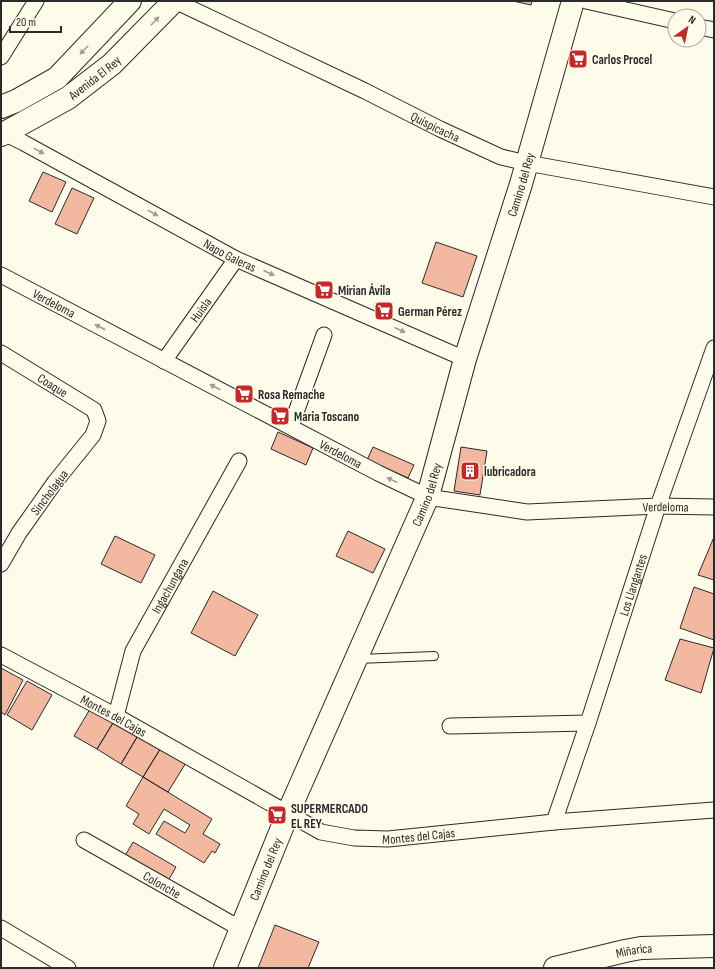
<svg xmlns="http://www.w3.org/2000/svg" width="715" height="969" font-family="'Sofia Sans Condensed',sans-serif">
	<rect width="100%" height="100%" fill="#fdfbea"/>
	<path fill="#f2b8a0" stroke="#2b2b2b" d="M513 1H532L531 5Z
		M43 172 66 182 52 212 29 201Z
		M72 188 94 198 77 234 55 224Z
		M436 242 477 256 463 297 422 283Z
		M278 432 313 448 306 465 271 449Z
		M373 447 414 465 408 478 367 460Z
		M461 447 487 451 480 495 454 491Z
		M348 531 385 549 373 573 336 556Z
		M115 536 155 555 141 583 101 564Z
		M714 537V580L698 575Z
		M694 587 714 594V640L680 628Z
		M213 591 258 615 235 656 191 633Z
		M680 639 714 648 701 693 665 680Z
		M1 668 23 680 5 715 1 712Z
		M27 681 52 695 32 730 7 715Z
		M93 704 116 718 97 749 74 736Z
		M116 718 140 732 121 764 97 749Z
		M140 732 162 746 143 777 121 764Z
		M162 746 187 761 168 792 143 777Z
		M143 777 212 819 203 834 220 844 215 853 212 851 204 863 156 834 164 821 185 833 190 825 164 809 149 834 133 824 139 814 126 806Z
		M133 842 176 867 168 881 125 856Z
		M275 925 319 942 308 968H258Z"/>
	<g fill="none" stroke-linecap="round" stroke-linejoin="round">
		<g stroke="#2b2b2b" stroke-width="10">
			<path id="lane" d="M358 659 434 656"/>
		</g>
		<g stroke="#2b2b2b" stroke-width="17">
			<g id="street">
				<path id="s1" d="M175 1 365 91 440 129 501 157 527 163 714 197"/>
				<path d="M586 1 675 21"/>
				<path d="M699 27 714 30"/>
				<path d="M1 57 36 1"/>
				<path id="s2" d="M4 133 24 143 236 259 465 359"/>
				<path id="s3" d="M1 275 378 473 422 494 434 498 527 512 658 506 714 507"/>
				<path id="s4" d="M1 353 94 410 98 421 93 435 55 482 19 533 1 564"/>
				<path id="s5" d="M164 361 236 259"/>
				<path d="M291 426 324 335"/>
				<path id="s6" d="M1 655 116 716 321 832 354 838 388 839 554 822 714 810"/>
				<path id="s7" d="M116 716 133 651 239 461"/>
				<path d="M450 726 588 723"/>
				<path id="s8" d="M554 822 588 723 658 506 714 348"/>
				<path id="s9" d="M84 840 241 929"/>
				<path d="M1 928 68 968"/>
			</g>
		</g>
		<g stroke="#2b2b2b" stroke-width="24">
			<g id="secondary">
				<path id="s10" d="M225 968 288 813 428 496 465 359 521 184 573 1"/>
				<path id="s11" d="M555 968 625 951 641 948 714 946"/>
			</g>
		</g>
		<g stroke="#2b2b2b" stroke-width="24">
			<g id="primary">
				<path d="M1 107 16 101 57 78 130 1"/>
				<path id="s12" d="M1 135 68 98 112 64 174 1"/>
			</g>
		</g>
		<use href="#lane" stroke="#fdfbea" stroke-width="8"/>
		<use href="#street" stroke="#fdfbea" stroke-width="15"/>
		<use href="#secondary" stroke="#fdfbea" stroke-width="22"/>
		<use href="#primary" stroke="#fdfbea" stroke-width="22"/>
	</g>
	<defs><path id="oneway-solid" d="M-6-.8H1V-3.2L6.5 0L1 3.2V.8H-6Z"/></defs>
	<g fill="#9e9d94">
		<use href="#oneway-solid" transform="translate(155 21) rotate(-46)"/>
		<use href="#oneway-solid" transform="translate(84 50) rotate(134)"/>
		<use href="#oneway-solid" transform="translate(39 151) rotate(29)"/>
		<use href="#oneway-solid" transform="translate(153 213) rotate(29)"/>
		<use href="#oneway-solid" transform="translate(269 273) rotate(24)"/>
		<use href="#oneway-solid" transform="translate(100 327) rotate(-152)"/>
		<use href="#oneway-solid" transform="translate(400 330) rotate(24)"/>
		<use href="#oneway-solid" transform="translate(215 387) rotate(-153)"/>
		<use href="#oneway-solid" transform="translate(392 480) rotate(-154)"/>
	</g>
	<defs>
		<g id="supermarket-square" transform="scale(1)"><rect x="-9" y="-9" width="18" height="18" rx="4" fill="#c62828" stroke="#fdfbea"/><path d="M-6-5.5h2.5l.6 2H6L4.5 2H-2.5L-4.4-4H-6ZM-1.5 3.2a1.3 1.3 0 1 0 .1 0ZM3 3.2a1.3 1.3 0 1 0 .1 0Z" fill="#fff"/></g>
		<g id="building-square" transform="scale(1)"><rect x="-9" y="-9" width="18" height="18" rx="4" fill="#c62828" stroke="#fdfbea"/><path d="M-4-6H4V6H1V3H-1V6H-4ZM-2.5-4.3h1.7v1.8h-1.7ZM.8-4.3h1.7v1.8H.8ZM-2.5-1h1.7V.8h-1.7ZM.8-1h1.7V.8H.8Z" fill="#fff"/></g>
	</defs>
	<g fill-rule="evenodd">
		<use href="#supermarket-square" x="578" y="59"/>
		<use href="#supermarket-square" x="324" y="290"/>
		<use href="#supermarket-square" x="384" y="311"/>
		<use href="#supermarket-square" x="244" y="394"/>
		<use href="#supermarket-square" x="280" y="416"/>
		<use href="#building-square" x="470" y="471"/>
		<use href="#supermarket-square" x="277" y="815"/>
	</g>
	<g text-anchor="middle" stroke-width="3" stroke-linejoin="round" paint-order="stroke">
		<g font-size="13" font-weight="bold" fill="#2b2b2b" stroke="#fdfbea" text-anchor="start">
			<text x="592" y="64">Carlos Procel</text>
			<text x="338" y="295">Mirian Ávila</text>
			<text x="398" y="316">German Pérez</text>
			<text x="258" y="399">Rosa Remache</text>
			<text x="294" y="421">Maria Toscano</text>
			<text x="484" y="476">lubricadora</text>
			<text x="291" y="813">SUPERMERCADO<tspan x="291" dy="15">EL REY</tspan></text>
		</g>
		<g font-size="13" fill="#2b2b2b" stroke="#fdfbea">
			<text dy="5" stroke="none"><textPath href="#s12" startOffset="110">Avenida El Rey</textPath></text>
			<text dy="5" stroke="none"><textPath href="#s1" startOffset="289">Quispicacha</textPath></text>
			<text dy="5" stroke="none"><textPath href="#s10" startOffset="839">Camino del Rey</textPath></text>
			<text dy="5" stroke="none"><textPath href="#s2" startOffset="257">Napo Galeras</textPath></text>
			<text dy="5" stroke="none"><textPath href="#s3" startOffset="60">Verdeloma</textPath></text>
			<text dy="5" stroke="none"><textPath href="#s5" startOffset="63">Huisla</textPath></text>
			<text dy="5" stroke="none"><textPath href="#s4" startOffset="61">Coaque</textPath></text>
			<text dy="5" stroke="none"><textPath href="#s3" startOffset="384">Verdeloma</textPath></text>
			<text transform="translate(49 492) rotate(-53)" y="5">Sincholagua</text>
			<text dy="5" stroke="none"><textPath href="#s10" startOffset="515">Camino del Rey</textPath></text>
			<text dy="5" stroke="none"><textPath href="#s3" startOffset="720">Verdeloma</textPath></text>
			<text dy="5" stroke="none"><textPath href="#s8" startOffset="250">Los Llangantes</textPath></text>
			<text dy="5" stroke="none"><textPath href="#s7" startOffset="142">Ingachungana</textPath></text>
			<text dy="5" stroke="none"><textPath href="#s6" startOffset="128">Montes del Cajas</textPath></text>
			<text dy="5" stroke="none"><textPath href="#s6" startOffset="464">Montes del Cajas</textPath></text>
			<text dy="5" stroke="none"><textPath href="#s10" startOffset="107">Camino del Rey</textPath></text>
			<text dy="5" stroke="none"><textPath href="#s9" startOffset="90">Colonche</textPath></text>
			<text dy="5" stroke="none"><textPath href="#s11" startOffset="81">Miñarica</textPath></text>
		</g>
	</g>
	<rect width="715" height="969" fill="none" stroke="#2b2b2b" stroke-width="4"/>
	<g transform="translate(687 28) rotate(33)"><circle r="19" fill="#fdfbea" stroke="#a9a89e"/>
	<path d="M0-3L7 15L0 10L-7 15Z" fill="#c62828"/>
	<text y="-6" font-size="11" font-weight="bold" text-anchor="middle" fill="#2b2b2b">N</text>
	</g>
	<path d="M10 26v6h51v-6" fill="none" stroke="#2b2b2b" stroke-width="2"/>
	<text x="16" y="26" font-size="12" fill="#2b2b2b" stroke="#fdfbea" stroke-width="3" paint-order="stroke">20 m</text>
</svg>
